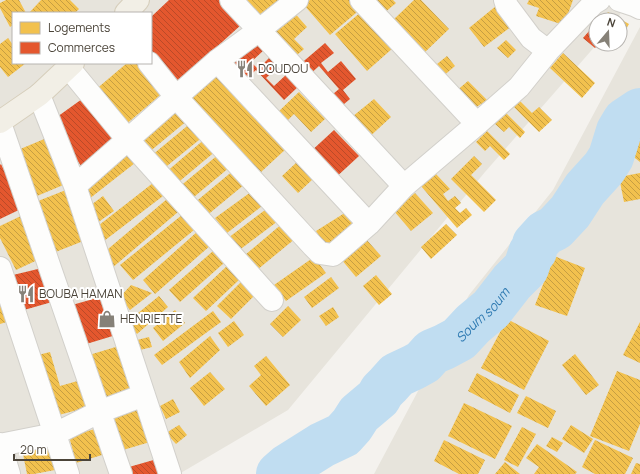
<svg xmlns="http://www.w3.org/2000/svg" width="640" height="474" font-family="Manrope,sans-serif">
	<defs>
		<pattern id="homes-back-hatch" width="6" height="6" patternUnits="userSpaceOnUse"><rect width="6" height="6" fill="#f2c14e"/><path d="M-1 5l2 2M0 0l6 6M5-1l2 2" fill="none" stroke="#c69e42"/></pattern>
		<pattern id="shops-back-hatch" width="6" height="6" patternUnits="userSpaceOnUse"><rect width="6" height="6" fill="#e4572e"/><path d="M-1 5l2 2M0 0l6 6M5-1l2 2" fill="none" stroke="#bb4a28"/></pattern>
	</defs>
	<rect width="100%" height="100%" fill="#f4f2ee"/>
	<path fill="#e7e4dc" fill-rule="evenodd" d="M0 0H625L618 20H596L597 44 485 172 288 410 179 474H0ZM13 13H151V63H13Z
		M640 27V474H374L469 295 553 190Z"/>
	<path fill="url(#homes-back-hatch)" d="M6 0H19L26 13H13V25L10 27 0 8V3Z
		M41 0H70L79 9 75 13H29Z
		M246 0H289L261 22Z
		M310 0H356L363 7 330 35 304 5Z
		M371 0H393L396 3 383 14Z
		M414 0H421L449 29 423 54 392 21Z
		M529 0H573L564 25 536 16 539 8 527 4Z
		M496 6 512 26 484 47 469 28Z
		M292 10 307 27 294 39 304 49 291 60 267 32Z
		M361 12 393 48 367 71 335 34Z
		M608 12 629 24 620 40V20H603Z
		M8 38 13 45V63H26L8 77 0 67V44Z
		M506 40 516 50 508 58 497 48Z
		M563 53 595 83 582 98 550 68Z
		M447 56 455 66 441 78 432 68Z
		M127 63H140L165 91 124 126 94 91Z
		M214 71 287 148 261 172 188 94Z
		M468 81 487 100 472 110 455 92Z
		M299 92 325 119 311 132 294 114 286 122 277 113Z
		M374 99 391 117 366 140 347 121Z
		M518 99 532 113 539 107 552 120 539 132 512 105Z
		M176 106 188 120 148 153 136 139Z
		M505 112 525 132 520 138 509 127 504 132 494 123Z
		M192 122 204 136 162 170 151 156Z
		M633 122 640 127V162L616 143Z
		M487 131 510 154 504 160 490 146 485 151 476 142Z
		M49 137 68 183 37 196 18 150Z
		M206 138 217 150 175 185 165 173Z
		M125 150 135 163 89 199 79 186Z
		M219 154 230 167 189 201 178 188Z
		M474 156 482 164 471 175 496 200 484 212 451 179Z
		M297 162 313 179 298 193 282 176Z
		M234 170 245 184 205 217 193 204Z
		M640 173V199L624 202 619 177Z
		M436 174 450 189 443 194 448 201 455 196 461 203 455 208 460 213 466 208 472 215 457 228 421 186Z
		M153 183 163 196 104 241 94 229Z
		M71 188 91 238 53 253 33 203Z
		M255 189 266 203 227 233 215 218Z
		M415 193 433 213 411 231 394 211Z
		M103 196 114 211 97 223 91 205Z
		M167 199 178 212 112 268 101 255Z
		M269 207 278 221 238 251 228 238Z
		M351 209 363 228 328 250 316 231Z
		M25 214 46 256 16 270 0 238V226Z
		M182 215 194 230 133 280 120 265Z
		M283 223 296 238 257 270 245 255Z
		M446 224 457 235 431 259 421 247Z
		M198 231 211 245 155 294 143 280Z
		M365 238 381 256 356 277 341 259Z
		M213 251 224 263 180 302 169 290Z
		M554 256 585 268 567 316 535 305Z
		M314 257 326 273 286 301 274 285Z
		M227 266 240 279 206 311 193 298Z
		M376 275 392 294 379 305 363 286Z
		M331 277 339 288 312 308 304 297Z
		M242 281 255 295 231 319 217 306Z
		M131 285 152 293 130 310 120 297Z
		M0 289 10 321 0 324Z
		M159 296 168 307 137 334 127 322Z
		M288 306 301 320 283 337 270 324Z
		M333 307 339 317 326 326 319 316Z
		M175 310 185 323 163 341 153 328Z
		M213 311 221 322 162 365 154 355Z
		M507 319 549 341 524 390 481 368Z
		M234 321 244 335 228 347 218 333Z
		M640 322V363L623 355Z
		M210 336 220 350 190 378 179 362Z
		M149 337 152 347 136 351 133 341Z
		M119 346 133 393 103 402 89 355Z
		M50 352 60 386 81 380 89 407 55 416 38 355Z
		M575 354 599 385 586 395 562 365Z
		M266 356 290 385 266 406 249 386 261 375 254 366Z
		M617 371 640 380V424L629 451 590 436Z
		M210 372 225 389 204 406 190 388Z
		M477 373 519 395 510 413 468 391Z
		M526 396 556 411 548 428 517 413Z
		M173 399 180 412 166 419 160 406Z
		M464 403 512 426 495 459 448 436Z
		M140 406 150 442 123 450 113 414Z
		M179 425 187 435 176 444 166 433Z
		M571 425 593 439 584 453 562 439Z
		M522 427 536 434 518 467 504 460Z
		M95 429 102 455 76 463 69 436Z
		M552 437 563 443 557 452 546 446Z
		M444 440 485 460 478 474H459L434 461Z
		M595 440 633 458 625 474H595L582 467Z
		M49 443 55 470 34 474H27L22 449Z
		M537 444 577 472 575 474H534L539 467 526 458Z
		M505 462 520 474H495Z
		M636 463 640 464V474H631Z"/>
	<path fill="url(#shops-back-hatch)" d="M169 0H219L242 24 177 83 151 54V17Z
		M590 30 596 34V44H599L595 48 583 38Z
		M254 38 264 50 251 62 258 69 271 56 279 66 266 78 274 86 287 74 299 86 284 100 256 70 245 80 229 62Z
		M325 43 334 53 321 63 328 72 341 61 356 79 343 90 350 99 337 110 327 99 339 89 319 66 307 77 298 66Z
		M89 94 124 143 84 170 50 122Z
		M334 130 359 156 333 180 308 154Z
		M1 164 23 208 0 219V165Z
		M42 268 52 302 24 310 13 275Z
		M104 296 116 335 83 345 72 305Z
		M157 459 161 474H131L129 467Z"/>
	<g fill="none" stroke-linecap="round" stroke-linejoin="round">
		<path stroke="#c0ddf1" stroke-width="46" id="s1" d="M279 474 287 467 322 445 343 435 352 425 359 414 378 398 382 391 388 385 397 375 414 367 423 362 432 352 444 347 459 339 473 324 491 309 512 282 526 268 531 253 534 251 535 244 545 233 555 228 570 212 585 189 604 168 611 157 619 131 625 121 640 111"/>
		<g stroke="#d2d0cb" stroke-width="24">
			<path id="street" d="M231 0 404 186
				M361 0 477 124
				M619 0 634 5 640 8
				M548 51 594 3 599 0
				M217 61 369 224
				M149 63 176 97 313 246 320 253 333 255 369 224 404 186 477 124 519 87 548 51 531 38 507 6 505 0
				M68 67 128 140 272 300
				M39 95 75 186 170 474
				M0 123 121 474
				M75 186 217 61 258 31 297 0
				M0 268 68 474
				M0 444 9 474
				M0 445 55 434 99 412 144 395"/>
		</g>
		<g stroke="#d6cebb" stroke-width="24">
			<path id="primary" d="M126 13 138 0
				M0 122 39 95 73 63"/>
		</g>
		<use href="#street" stroke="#fdfdfc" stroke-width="22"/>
		<use href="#primary" stroke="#f2efe6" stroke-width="22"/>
	</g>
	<defs>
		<g id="restaurant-bare" transform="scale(1.38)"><path d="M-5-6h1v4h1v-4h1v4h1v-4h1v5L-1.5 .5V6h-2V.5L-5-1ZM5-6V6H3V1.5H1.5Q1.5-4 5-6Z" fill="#868178" stroke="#fff" stroke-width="2.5" paint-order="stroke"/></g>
		<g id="shop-bare" transform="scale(1.38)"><path d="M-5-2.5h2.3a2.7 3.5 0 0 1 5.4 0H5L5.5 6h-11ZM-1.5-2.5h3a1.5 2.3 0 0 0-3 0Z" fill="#868178" stroke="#fff" stroke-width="2.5" paint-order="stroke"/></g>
	</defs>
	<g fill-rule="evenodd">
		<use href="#restaurant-bare" x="245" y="69"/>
		<use href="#restaurant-bare" x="26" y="294"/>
		<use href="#shop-bare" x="107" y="319"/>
	</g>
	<g text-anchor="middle" stroke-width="4" stroke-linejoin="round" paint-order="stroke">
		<g font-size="12" fill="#4b4439" stroke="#fff" text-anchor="start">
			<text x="258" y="73">DOUDOU</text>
			<text x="39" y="298">BOUBA HAMAN</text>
			<text x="120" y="323">HENRIETTE</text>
		</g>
		<g font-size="13" font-style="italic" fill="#2e7ab2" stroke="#fff">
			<text dy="5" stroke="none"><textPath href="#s1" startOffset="263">Soum soum</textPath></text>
		</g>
	</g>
	<rect x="12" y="12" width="140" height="52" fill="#ffffff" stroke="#b7b4b0"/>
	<rect x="20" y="22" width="20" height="12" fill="#f2c14e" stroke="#b7b4b0"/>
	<text x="48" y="32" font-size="12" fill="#4b4439">Logements</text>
	<rect x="20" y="42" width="20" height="12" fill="#e4572e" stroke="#b7b4b0"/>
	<text x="48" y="52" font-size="12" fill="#4b4439">Commerces</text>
	<g transform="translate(608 32) rotate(19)"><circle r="19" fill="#ffffff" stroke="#b7b4b0"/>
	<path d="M0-3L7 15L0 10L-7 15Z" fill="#868178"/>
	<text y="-6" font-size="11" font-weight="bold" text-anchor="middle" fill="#4b4439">N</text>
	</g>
	<path d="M14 454v6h76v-6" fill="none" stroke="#4b4439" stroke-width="2"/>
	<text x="20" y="454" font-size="12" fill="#4b4439" stroke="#ffffff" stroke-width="3" paint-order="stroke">20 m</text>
</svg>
